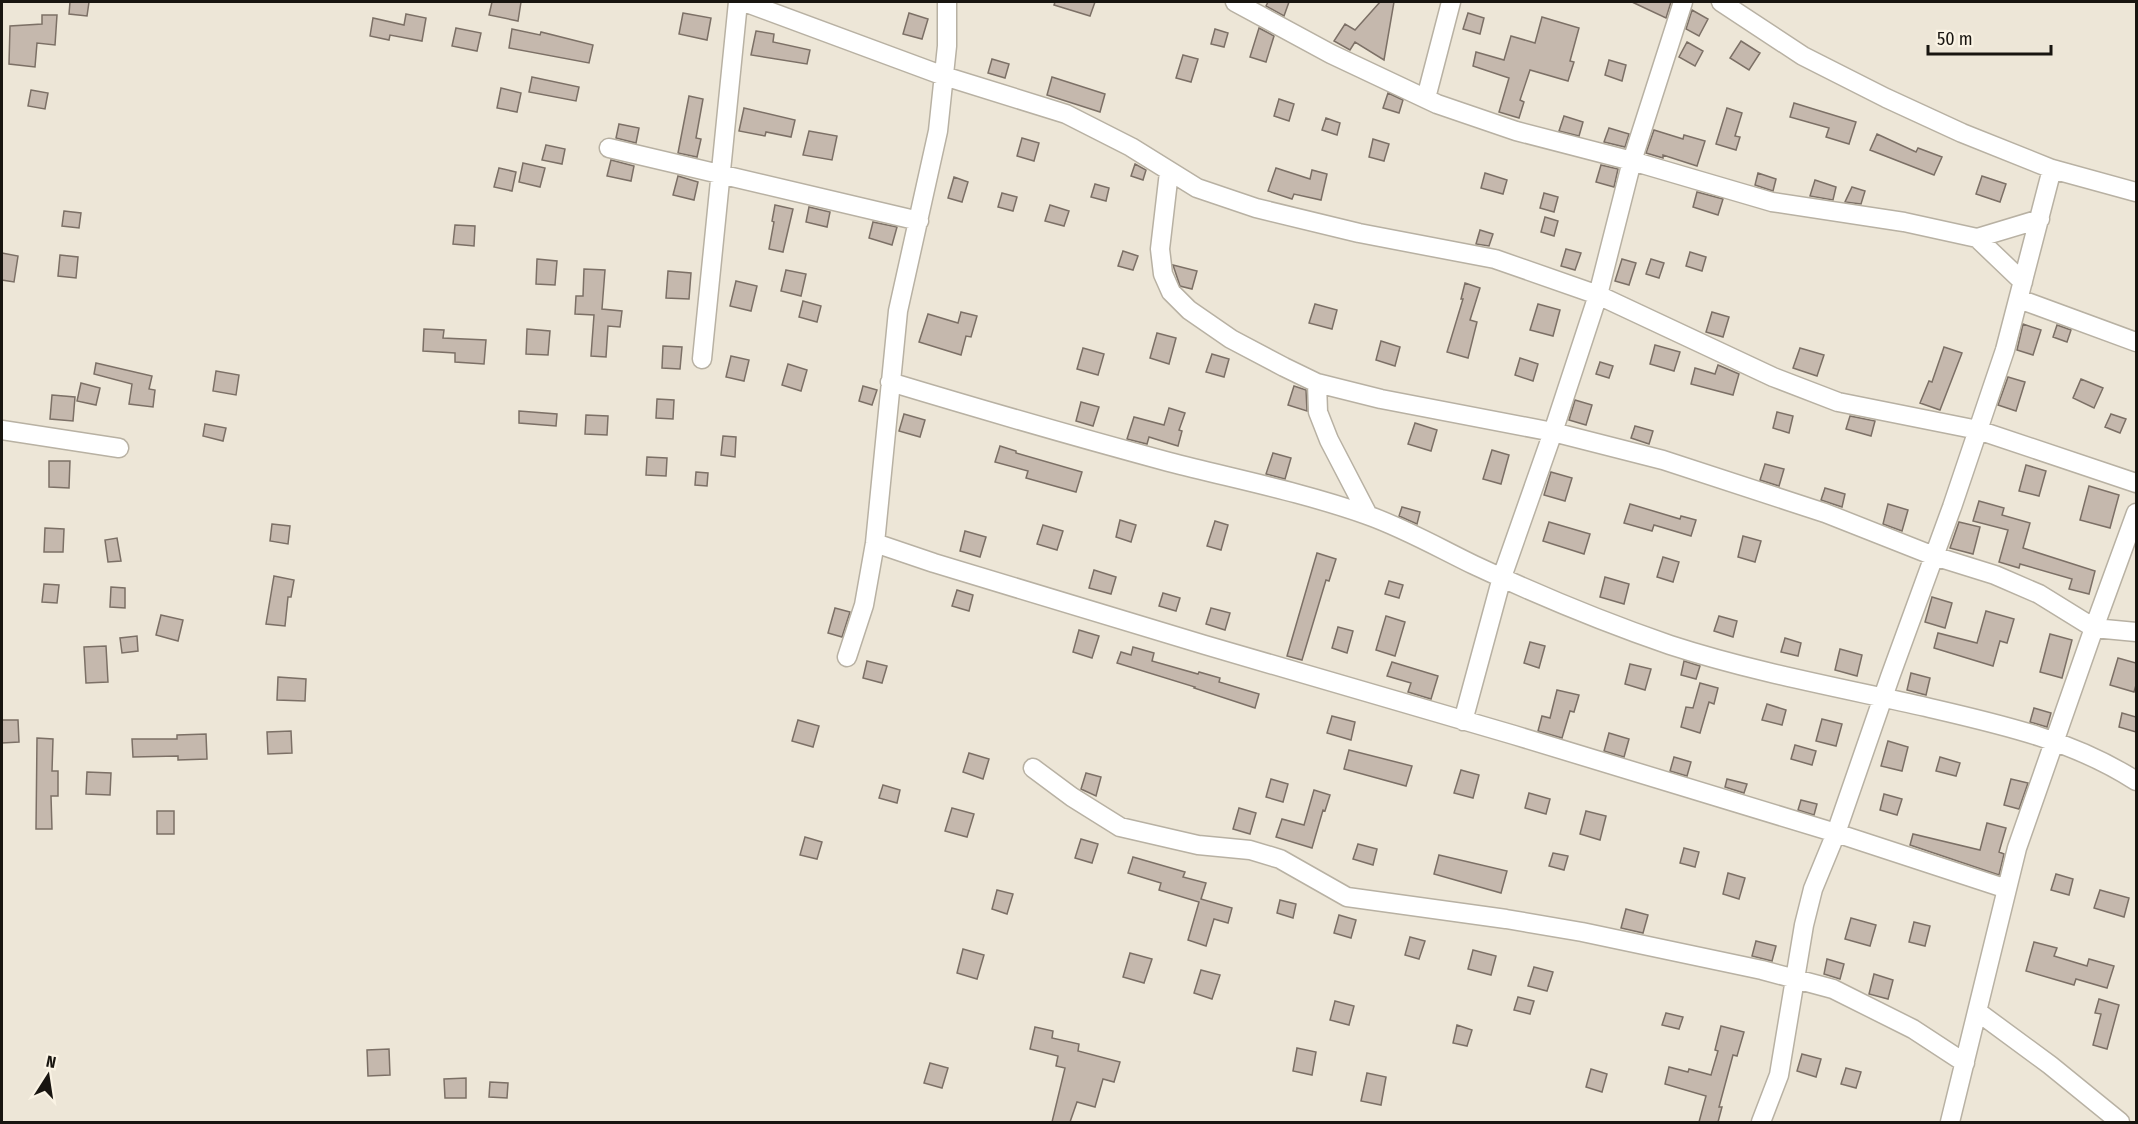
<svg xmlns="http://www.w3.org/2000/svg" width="2138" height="1124" font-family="'Fira Sans Condensed',sans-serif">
	<rect width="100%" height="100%" fill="#ede6d7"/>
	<path fill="#c5b8ad" stroke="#7c7066" stroke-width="1.5" d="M70 2H89L87 16 69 14Z
		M492 2H521L518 21 489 15Z
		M1055 2H1095L1090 16 1054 5Z
		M1268 2H1289L1284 16 1266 6Z
		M1380 2H1394L1384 60 1355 42 1350 50 1334 41 1345 24 1355 30Z
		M1632 2H1671L1666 18Z
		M1692 10 1708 19 1699 36 1686 29Z
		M683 13 711 18 707 40 679 34Z
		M909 13 928 19 922 39 903 34Z
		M1468 13 1484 18 1480 34 1463 29Z
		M406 14 426 18 422 41 390 35 389 40 370 36 373 18 404 25Z
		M42 15H57L55 45 37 43 35 67 9 64 10 26 42 24Z
		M1542 17 1579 28 1570 61 1574 62 1568 81 1530 70 1520 100 1524 102 1519 118 1499 112 1509 78 1473 66 1476 52 1504 60 1511 36 1535 43Z
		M456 28 481 33 477 51 452 46Z
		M1259 28 1274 36 1266 62 1250 57Z
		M512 29 540 35 541 32 593 45 589 63 509 48Z
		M1215 29 1228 33 1224 47 1211 44Z
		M756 31 774 34 773 42 810 50 807 64 751 55Z
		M1741 41 1760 53 1749 70 1730 58Z
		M1687 42 1703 51 1695 66 1679 57Z
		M1183 55 1198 59 1191 82 1176 78Z
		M992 59 1009 64 1005 78 988 73Z
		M1609 60 1626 65 1622 81 1605 75Z
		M532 77 579 87 576 101 529 92Z
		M1052 77 1105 94 1100 112 1047 95Z
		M501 88 521 93 517 112 497 108Z
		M31 90 48 93 45 109 28 106Z
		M1388 93 1403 100 1399 113 1383 108Z
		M689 96 703 99 696 138 701 139 697 157 678 153Z
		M1279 99 1294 104 1289 121 1274 116Z
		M1794 103 1856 122 1849 144 1826 137 1829 128 1790 117Z
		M744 108 795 120 791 137 766 132 765 136 739 131Z
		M1727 108 1742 113 1735 136 1740 137 1736 150 1716 144Z
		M1564 116 1583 122 1579 136 1559 131Z
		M1326 118 1340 123 1337 135 1322 130Z
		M619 124 639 128 636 143 616 138Z
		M1609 128 1629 134 1625 147 1604 142Z
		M1654 130 1683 139 1684 135 1705 141 1697 166 1663 155V158L1646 153Z
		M809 131 837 136 832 160 803 155Z
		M1877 134 1916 152 1918 148 1942 157 1934 175 1870 150Z
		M1022 138 1039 143 1034 161 1017 156Z
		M1373 139 1389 144 1384 161 1369 157Z
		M546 145 565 149 562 164 542 160Z
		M611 160 634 166 631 181 607 176Z
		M523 163 545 168 540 187 519 182Z
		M1135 164 1146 170 1143 180 1131 176Z
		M1601 165 1618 169 1614 187 1596 182Z
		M499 168 516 172 512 191 494 187Z
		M1276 168 1310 179 1312 170 1327 174 1321 200 1294 194 1292 199 1268 191Z
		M1485 173 1507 180 1503 194 1481 188Z
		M1758 173 1776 179 1773 191 1755 185Z
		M678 176 698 182 694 200 673 195Z
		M1982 176 2006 184 2000 202 1976 194Z
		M954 177 968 182 962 202 948 198Z
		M1815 180 1836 187 1833 200 1810 196Z
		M1095 184 1109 188 1106 201 1091 197Z
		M1852 187 1865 191 1861 204 1845 202Z
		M1697 192 1723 199 1718 215 1693 207Z
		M1002 193 1017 197 1013 211 998 207Z
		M1544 193 1558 197 1554 212 1540 208Z
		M775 205 793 209 783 252 769 249 774 222 772 221Z
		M1050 205 1069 211 1064 226 1045 221Z
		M809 207 830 212 827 227 806 222Z
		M64 211 81 213 79 228 62 226Z
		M1545 217 1558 221 1554 236 1541 232Z
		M873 222 897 227 892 245 869 238Z
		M455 225 475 226 474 246 453 244Z
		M1480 230 1493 234 1489 246 1476 244Z
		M1566 249 1581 253 1575 270 1561 266Z
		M1123 251 1138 256 1133 270 1118 266Z
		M1690 252 1706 257 1702 271 1686 266Z
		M2 253 18 256 14 282 2 280Z
		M60 255 78 257 76 278 58 276Z
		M537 259 557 261 555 285 536 284Z
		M1622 259 1636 263 1629 285 1615 281Z
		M1651 259 1664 263 1659 278 1646 274Z
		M1173 265 1197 271 1192 289 1180 286Z
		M584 269 605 270 602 309 622 311 620 327 608 326 606 357 591 356 594 315 575 314 576 296H583Z
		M786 270 806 274 801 296 781 291Z
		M668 271 691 273 689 299 666 298Z
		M736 281 757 286 751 311 730 306Z
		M1465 283 1480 288 1470 320 1477 322 1468 358 1447 352 1463 299H1461Z
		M803 301 821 306 817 322 799 317Z
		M1315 304 1337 310 1332 329 1309 323Z
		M1538 304 1560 310 1553 336 1530 330Z
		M961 312 977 316 971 337 966 336 961 355 919 342 928 314 958 323Z
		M1712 312 1729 317 1723 337 1706 332Z
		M2023 324 2041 330 2033 355 2017 350Z
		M2057 325 2071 330 2067 342 2053 337Z
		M424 329 444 330 443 338 486 340 484 364 455 362V353L423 351Z
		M527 329 550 331 548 355 526 354Z
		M1157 333 1176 338 1169 364 1150 358Z
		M1381 341 1400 347 1395 366 1376 360Z
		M1655 345 1680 352 1674 371 1650 364Z
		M663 346 682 347 680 369 662 368Z
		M1944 347 1962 353 1940 410 1920 403 1929 381 1932 382Z
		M1083 348 1104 354 1098 375 1077 369Z
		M1800 348 1824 355 1817 376 1793 368Z
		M1212 354 1229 359 1224 377 1206 372Z
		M731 356 749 360 744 381 726 377Z
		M1520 358 1538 364 1533 381 1515 375Z
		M1600 362 1613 366 1609 378 1596 374Z
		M96 363 152 376 149 389 155 390 153 407 129 404 132 384 94 374Z
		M788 364 807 370 801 391 782 385Z
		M1718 365 1739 374 1733 395 1691 384 1695 368 1715 374Z
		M216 371 239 375 236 395 213 391Z
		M2008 377 2025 382 2016 411 1998 405Z
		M2081 379 2103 388 2094 408 2073 398Z
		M81 383 100 388 96 405 77 401Z
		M863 386 877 390 872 405 859 401Z
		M1294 386 1306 390 1307 411 1288 405Z
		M52 395 75 397 73 421 50 419Z
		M657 399 674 400 673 419 656 418Z
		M1575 400 1592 405 1586 425 1569 420Z
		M1081 402 1099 407 1093 426 1076 421Z
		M1169 408 1185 413 1179 430 1182 431 1178 446 1149 437 1147 444 1127 439 1134 417 1164 425Z
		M519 411 557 414 556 426 519 423Z
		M1777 412 1793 416 1789 433 1773 428Z
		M904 414 925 420 920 437 899 431Z
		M2111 414 2126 419 2120 433 2105 427Z
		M586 415 608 416 607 435 585 434Z
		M1850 416 1875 421 1871 436 1846 429Z
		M1415 423 1437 430 1431 451 1408 444Z
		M205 424 226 428 223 441 203 436Z
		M1635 426 1653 431 1649 444 1631 438Z
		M723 436 736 437 735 457 721 455Z
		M1000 446 1016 451V453L1082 472 1076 492 1026 478 1028 471 995 462Z
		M1492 450 1509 455 1501 484 1483 479Z
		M1273 453 1291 458 1285 479 1266 474Z
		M647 457 667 458 666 476 646 475Z
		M49 461H70L69 488 49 487Z
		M1765 464 1784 469 1779 486 1760 480Z
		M2026 465 2046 471 2039 496 2019 491Z
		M696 472 708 473 707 486 695 485Z
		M1551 472 1572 478 1565 501 1544 495Z
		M2089 486 2119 495 2110 528 2080 520Z
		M1825 488 1845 494 1842 507 1821 500Z
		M1979 501 2004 508 2002 515 2030 523 2023 548 2095 571 2089 594 2069 589 2072 579 2020 564 2019 568 1999 562 2008 530 1973 521Z
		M1630 504 1680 519 1681 516 1696 520 1691 536 1654 525 1652 531 1624 523Z
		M1888 504 1908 510 1902 531 1883 524Z
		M1402 507 1420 512 1417 524 1399 516Z
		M1120 520 1136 525 1131 542 1116 537Z
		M1215 521 1228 525 1221 550 1207 546Z
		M1549 522 1590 534 1584 554 1543 541Z
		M1959 522 1980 527 1973 554 1950 548Z
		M272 524 290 526 288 544 270 541Z
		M1043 525 1063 531 1057 550 1037 544Z
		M45 528 64 529 63 552H44Z
		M965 531 986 537 980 557 960 551Z
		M1743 536 1761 541 1755 562 1738 557Z
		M117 538 121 561 108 562 105 540Z
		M1317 553 1336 559 1329 581 1326 580 1302 660 1287 656Z
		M1663 557 1679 562 1673 582 1657 577Z
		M1094 570 1116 577 1111 594 1089 588Z
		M274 576 294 580 291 597H288L285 626 266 624Z
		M1605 577 1629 584 1624 604 1600 597Z
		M1389 581 1403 585 1399 598 1385 594Z
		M44 584 59 585 57 603 42 602Z
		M111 587 125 588V608L110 607Z
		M957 590 973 595 969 611 952 606Z
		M1163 593 1180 598 1176 611 1159 606Z
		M1932 597 1952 603 1945 628 1925 622Z
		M835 608 850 612 842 637 828 633Z
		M1211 608 1230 613 1225 630 1206 624Z
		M1986 611 2014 619 2007 643 2000 641 1993 666 1934 648 1938 633 1977 643Z
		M161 615 183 620 178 641 156 635Z
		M1386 616 1405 622 1395 656 1376 650Z
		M1719 616 1737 621 1733 637 1714 631Z
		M1338 627 1353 631 1347 653 1332 648Z
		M1079 630 1099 636 1092 658 1073 652Z
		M2050 634 2072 640 2062 678 2040 672Z
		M137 636 138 651 122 653 120 638Z
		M1785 638 1801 643 1798 656 1781 652Z
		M1530 642 1545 646 1539 668 1524 663Z
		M106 646 108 682 86 683 84 647Z
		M1133 647 1154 653 1152 661 1198 674 1199 672 1220 678 1219 682 1259 694 1255 708 1194 688 1195 687 1117 663 1121 652 1131 655Z
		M1840 649 1862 655 1857 676 1835 670Z
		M2118 658 2136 663V685L2134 692 2110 685Z
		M867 661 887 666 882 683 863 678Z
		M1684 661 1700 666 1696 679 1681 675Z
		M1392 662 1438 676 1431 699 1408 692 1411 683 1387 676Z
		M1630 664 1651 669 1645 690 1625 684Z
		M1911 673 1930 678 1926 695 1907 690Z
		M278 677 306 679 305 701 277 700Z
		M1700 683 1718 688 1714 704 1709 702 1700 733 1681 727 1686 707 1693 708Z
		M1557 690 1579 695 1574 712 1570 711 1562 738 1538 731 1542 716 1550 718Z
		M1767 704 1786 710 1782 725 1762 720Z
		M2034 708 2051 713 2047 727 2030 722Z
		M2122 713 2136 717V732L2119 727Z
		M1332 716 1355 722 1351 740 1327 733Z
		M1822 719 1842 724 1836 746 1816 741Z
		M2 720H18L19 742 2 743Z
		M798 720 819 726 813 747 792 741Z
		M291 731 292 753 268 754 267 732Z
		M1609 733 1629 739 1624 757 1604 751Z
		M206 734 207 759 178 760V756L133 757 132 739H177V735Z
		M37 738 53 739 52 771H58V796H51L52 829H36Z
		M1888 741 1908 747 1902 771 1881 766Z
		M1795 745 1816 751 1812 765 1791 759Z
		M1349 750 1412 766 1406 786 1344 769Z
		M969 753 989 759 983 779 963 772Z
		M1674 757 1691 762 1687 776 1670 771Z
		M1940 757 1960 763 1956 776 1936 771Z
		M1461 770 1479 775 1473 798 1454 793Z
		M87 772 111 773 110 795 86 794Z
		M1086 773 1101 777 1096 796 1081 789Z
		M1271 779 1288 784 1283 802 1266 797Z
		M1727 779 1747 784 1744 793 1725 787Z
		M2011 779 2028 783 2019 809 2004 805Z
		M883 785 900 790 897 803 879 798Z
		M1314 790 1330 795 1325 811 1323 810 1312 848 1276 837 1282 819 1304 825Z
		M1529 793 1550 799 1546 814 1525 808Z
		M1884 794 1902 799 1897 815 1880 810Z
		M1801 800 1817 804 1814 815 1798 810Z
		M952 808 974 814 967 837 945 831Z
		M1239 808 1256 813 1250 834 1233 829Z
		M157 811H174V834H157Z
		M1586 811 1606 816 1600 840 1580 834Z
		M1987 823 2006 828 1999 852 2004 854 1999 875 1910 845 1913 834 1980 850Z
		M805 837 822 842 817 859 800 855Z
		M1081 839 1098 844 1092 863 1075 858Z
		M1358 844 1377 849 1373 865 1353 859Z
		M1684 848 1699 852 1695 867 1680 863Z
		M1553 853 1568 856 1564 870 1549 866Z
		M1439 855 1507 871 1501 893 1434 874Z
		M1133 857 1185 872 1183 877 1206 883 1201 899 1232 908 1228 923 1214 919 1206 946 1188 940 1199 902 1159 890 1161 883 1128 873Z
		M1728 873 1745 878 1739 899 1723 894Z
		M2056 874 2073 879 2069 895 2051 890Z
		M997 890 1013 894 1007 914 992 909Z
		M2100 890 2129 898 2124 917 2094 908Z
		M1280 900 1296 904 1293 918 1277 913Z
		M1626 909 1648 915 1643 933 1621 928Z
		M1339 915 1356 920 1351 938 1334 933Z
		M1851 918 1876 925 1870 946 1845 939Z
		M1914 922 1930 926 1925 946 1909 942Z
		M1410 937 1425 941 1419 959 1405 955Z
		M1756 941 1776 946 1772 961 1752 956Z
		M2034 942 2057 948 2054 956 2087 966 2089 959 2114 966 2107 988 2076 979 2074 985 2026 971Z
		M963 949 984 955 977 979 957 973Z
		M1473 950 1496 956 1491 975 1468 969Z
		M1130 953 1152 959 1144 983 1123 977Z
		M1827 959 1844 964 1840 979 1824 974Z
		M1534 967 1553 972 1547 991 1528 986Z
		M1201 970 1220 975 1212 999 1194 993Z
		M1874 974 1893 980 1888 999 1869 994Z
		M1518 997 1534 1001 1530 1014 1514 1010Z
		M2099 999 2119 1005 2107 1049 2093 1045 2101 1014 2095 1013Z
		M1335 1001 1354 1006 1349 1025 1330 1020Z
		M1666 1013 1683 1017 1679 1029 1662 1025Z
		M1457 1025 1472 1030 1467 1046 1453 1043Z
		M1721 1026 1744 1032 1737 1056 1733 1055 1719 1107H1722L1718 1122H1699L1706 1096 1665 1084 1669 1067 1688 1072 1689 1069 1711 1075 1718 1051 1715 1050Z
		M1035 1027 1053 1031 1052 1038 1079 1044 1078 1051 1120 1062 1114 1082 1103 1079 1095 1107 1077 1102 1070 1122H1052L1065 1068 1056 1066 1058 1056 1030 1049Z
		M1297 1048 1316 1052 1312 1075 1293 1071Z
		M389 1049 390 1075 368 1076 367 1050Z
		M1802 1054 1821 1059 1816 1077 1797 1071Z
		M930 1063 948 1068 942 1088 924 1083Z
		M1846 1068 1861 1072 1856 1088 1841 1084Z
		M1591 1069 1607 1074 1602 1092 1586 1087Z
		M1367 1073 1386 1077 1381 1105 1361 1101Z
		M466 1078V1098H445L444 1079Z
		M490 1082 508 1083 507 1098 489 1097Z"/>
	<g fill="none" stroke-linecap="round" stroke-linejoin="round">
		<g stroke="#b8b1a3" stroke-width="21">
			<path id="minor" d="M744 2 944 76 1066 114 1131 147 1197 188 1256 208 1359 233 1495 259 1598 295 1773 377 1838 402 1978 430 2136 483
				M1235 2 1331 54 1437 104 1516 131 1632 161 1772 202 1904 222 1977 238 2040 219
				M1721 2 1803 56 1886 98 1962 133 2052 169 2136 192
				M1426 98 1451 2
				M609 148 919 221
				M1169 172 1160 249 1163 274 1171 292 1189 310 1231 339 1284 367 1317 383 1381 399 1553 432 1663 460 1825 513 1934 556 1995 575 2039 594 2094 628 2136 632
				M1977 238 2023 282
				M2019 299 2136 342
				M702 359 738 2
				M890 382C983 410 1076 437 1169 462 1235 479 1302 492 1367 515 1404 528 1439 548 1474 565 1538 595 1603 622 1670 645 1753 672 1841 688 1926 707 1999 724 2073 740 2136 781
				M1317 383 1318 412 1329 440 1368 515
				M2 430 119 448
				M875 543 934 563 1205 645 1514 735 1836 833 2007 889
				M847 657 864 605 875 543 898 311 938 131 947 46V2
				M1463 721 1502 577 1553 432 1598 295 1632 161 1683 2
				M1033 768 1072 797 1120 827 1198 845 1250 850 1280 859 1347 897 1506 919 1582 932 1762 970 1833 989 1913 1029 1965 1063
				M1978 1012 2050 1065 2120 1122
				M1761 1122 1779 1075 1804 925 1813 889 1836 833 1890 677 1952 507 2005 350 2052 169
				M1950 1122 2017 848 2094 628 2136 513"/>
		</g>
		<use href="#minor" stroke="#fff" stroke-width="18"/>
	</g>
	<rect width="2138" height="1124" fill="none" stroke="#181510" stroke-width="6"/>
	<g transform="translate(48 1076) rotate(12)" stroke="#faf3e4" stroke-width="4.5" paint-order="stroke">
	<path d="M0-4.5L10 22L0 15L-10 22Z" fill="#181510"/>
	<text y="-9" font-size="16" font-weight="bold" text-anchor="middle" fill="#181510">N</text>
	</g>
	<path d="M1928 45v9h123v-9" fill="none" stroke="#181510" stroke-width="3"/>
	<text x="1937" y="45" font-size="18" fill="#181510" stroke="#faf3e4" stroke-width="4.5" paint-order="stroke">50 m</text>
</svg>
